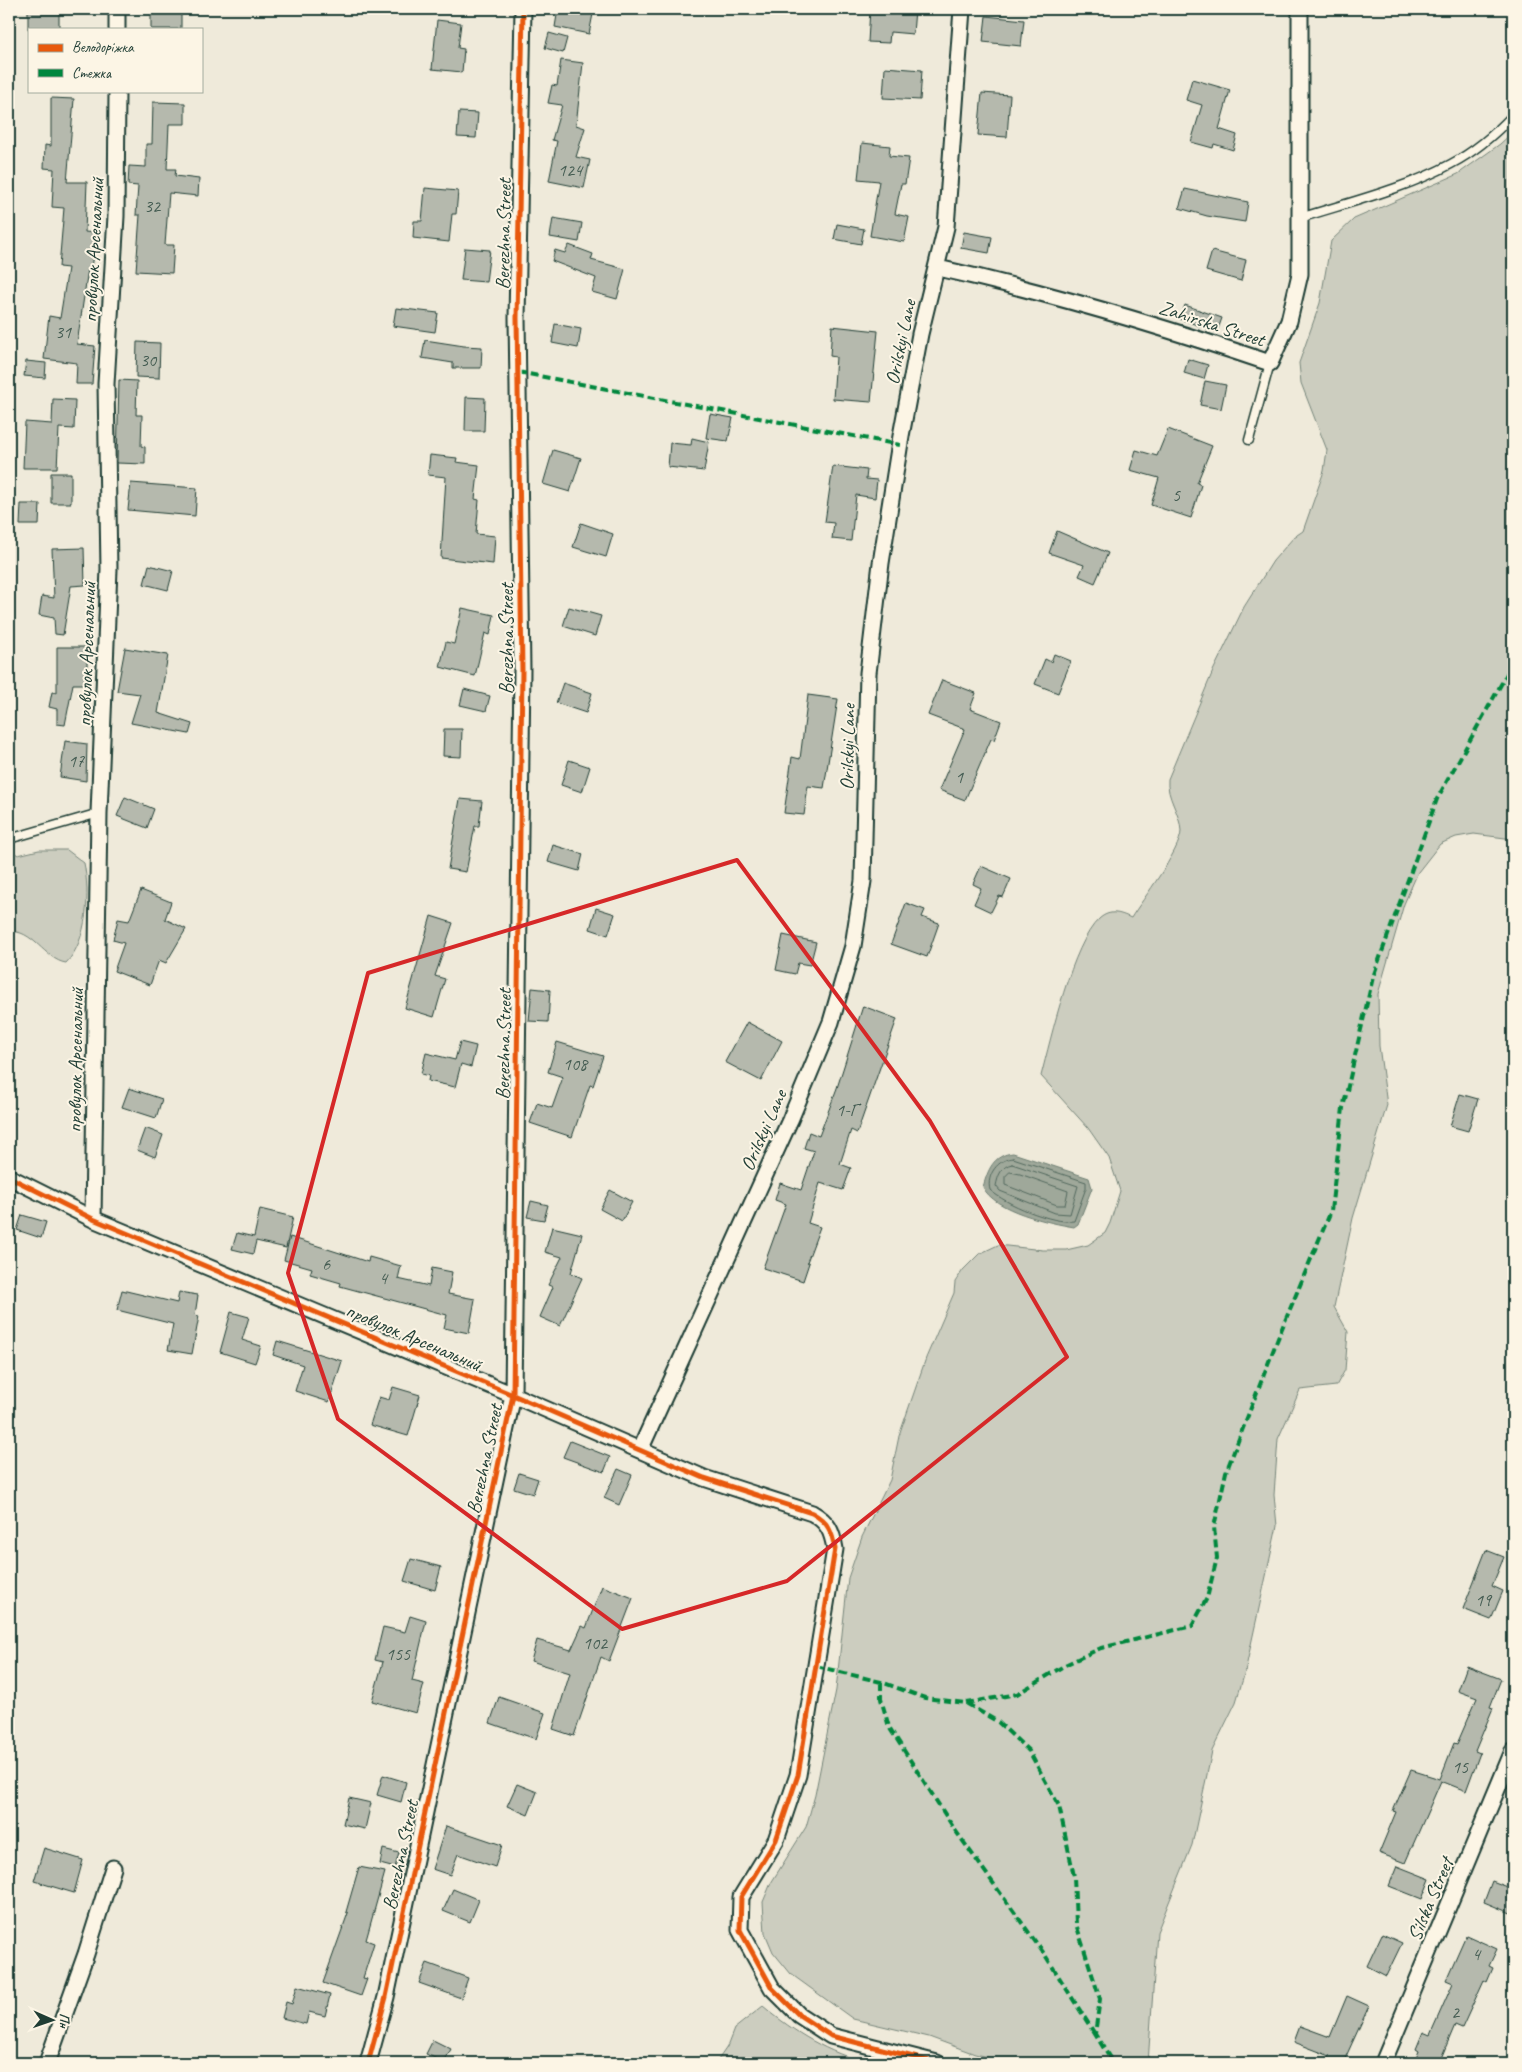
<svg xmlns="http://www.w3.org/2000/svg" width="1522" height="2072" font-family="Caveat,sans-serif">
	<rect width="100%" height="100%" fill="#efeada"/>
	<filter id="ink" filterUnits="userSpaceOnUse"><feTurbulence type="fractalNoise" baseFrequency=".02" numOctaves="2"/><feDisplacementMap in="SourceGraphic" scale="10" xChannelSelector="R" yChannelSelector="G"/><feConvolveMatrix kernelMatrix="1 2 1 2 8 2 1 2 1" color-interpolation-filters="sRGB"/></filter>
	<g filter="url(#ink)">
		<path fill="#cccdbf" stroke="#76857a" d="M1513 132V839L1474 834 1456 837 1440 844 1418 872 1404 904 1378 994 1379 1046 1387 1105 1353 1218 1334 1307 1348 1332 1345 1370 1336 1386 1300 1390 1278 1439 1274 1495 1277 1526 1245 1672 1236 1702 1212 1751 1192 1845 1157 1932 1148 2063H1011L975 2054 929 2037 853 2019 791 1974 773 1952 765 1933 763 1902 771 1883 806 1827 815 1795 836 1690 848 1578 862 1537 890 1480 899 1436 926 1358 954 1293 955 1282 963 1270 979 1254 998 1245 1043 1250H1066L1088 1245 1105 1233 1110 1223 1120 1191 1109 1158 1088 1128 1041 1076C1051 1038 1072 944 1099 919 1110 909 1120 913 1131 918 1142 900 1181 850 1181 831 1180 812 1166 798 1168 779L1213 671 1244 607 1273 561 1294 537 1303 531 1324 471 1327 450 1301 383 1299 363 1320 303 1331 241 1354 219 1458 174 1500 144Z
			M9 849 18 855 39 850H67L84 863C90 892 88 941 66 963 45 960 32 928 9 932Z
			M763 2006C795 2033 828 2053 868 2063H716L727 2047 734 2029Z"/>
		<path fill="#9fa89a" stroke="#6c7d71" d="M1013 1153 1089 1178 1092 1188 1078 1224 1074 1227C1050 1223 994 1211 983 1187 988 1170 993 1155 1013 1153Z"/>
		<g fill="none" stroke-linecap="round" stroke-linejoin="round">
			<path stroke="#52685d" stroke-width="1" d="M1013 1158 1086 1182V1188L1074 1221C1053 1224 1005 1204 990 1190 986 1175 998 1159 1013 1158Z
				M1012 1164 1078 1186 1070 1214 1055 1213 1000 1191 996 1186C998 1176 1001 1166 1012 1164Z
				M1010 1172 1020 1174 1068 1191 1065 1205H1057L1005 1185V1177Z"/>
		</g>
		<path fill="#b5b9ad" stroke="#1f3d34" d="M28 9H59V29H28Z
			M151 9H181V29H151Z
			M558 9H594L589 34 555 27Z
			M870 9H915L913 34 890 32 889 43 868 42Z
			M986 16 1024 20 1021 46 983 42Z
			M437 20 461 23 458 48 464 49 462 72 432 69Z
			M549 33 567 38 563 53 545 48Z
			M561 60 583 63 576 125 585 128 576 157 590 160 584 188 549 181 557 141 552 140 562 105 548 103 552 85 557 86Z
			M885 67 922 70 920 100 883 98Z
			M1192 79 1230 90 1219 129 1237 135 1233 150 1214 144 1213 148 1191 142 1202 105 1186 100Z
			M982 93 1010 95 1007 137 978 135Z
			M51 98 74 99 67 182H87L85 232 95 233 91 270 88 269 77 344 95 346 92 384H76L77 363 44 359 49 316 60 318 68 268 59 267 64 208 52 207 54 169 44 168 45 145 51 146Z
			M153 102 185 103V124H169L167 169H176L175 176 199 179 198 196 169 193 165 245H174L172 273 136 271 140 215H136L138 186 128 185 129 166 146 167V144H152Z
			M459 112 478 113 476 138 457 137Z
			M862 143 890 146 889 156 909 158 905 184H901L895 214 909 217 904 242 870 236 879 181 858 179Z
			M425 188 458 191 456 214H452L449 242 413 238 414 221H422Z
			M1185 189 1248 202 1245 222 1207 216 1179 208Z
			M553 218 582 223 579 242 550 237Z
			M837 224 864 229 861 244 834 239Z
			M964 232 992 237 989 253 961 248Z
			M569 245 593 254 591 260 625 269 617 299 592 292 596 278 552 261 555 250 565 253Z
			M465 248 490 250 486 282 461 280Z
			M1212 251 1246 260 1241 281 1206 271Z
			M1185 305 1222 318 1217 332 1180 319Z
			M396 308 438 313 435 332 393 326Z
			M555 324 581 329 578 348 552 343Z
			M832 326 878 331 871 402 833 399 836 357 830 356Z
			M425 340 464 346 482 347 481 368H453V363L422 358Z
			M137 342 160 343 159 378 136 377Z
			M1188 359 1208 365 1204 379 1184 373Z
			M26 361 46 363 45 378 24 376Z
			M119 380 137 381 136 415H142L141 446 145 447V464L117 463Z
			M1205 381 1226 385 1221 409 1200 405Z
			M466 397 485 398 484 431H465Z
			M53 399 75 400 74 429 59 428 57 468H23L25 422 52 424Z
			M710 414 733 418 728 441 706 438Z
			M1168 429 1212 446 1197 483 1201 485 1191 518 1151 505 1159 478 1130 470 1136 450 1157 456Z
			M692 438 709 442 704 471 668 467 670 443 691 445Z
			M553 450 581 458 570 492 543 484Z
			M430 455 457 458 456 462 479 465 475 499 479 500 476 534 495 536 493 564 441 558 446 477 428 475Z
			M833 466 867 470 866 479 877 480 875 498 856 495 851 541 832 539 834 523 825 522Z
			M51 473H71V503H51Z
			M131 483 197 488 195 516 128 510Z
			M21 504H40L39 525H20Z
			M581 523 613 534 606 557 573 547Z
			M1057 531 1108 553 1095 583 1079 576 1084 565 1049 553Z
			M84 548 85 585 71 586 63 635 55 634 54 618 39 615 42 596 54 598 52 549Z
			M149 565 173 571 168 590 144 584Z
			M569 607 601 616 595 636 563 626Z
			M462 608 494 615 490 635 485 633 475 676 440 667 446 642 454 644Z
			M57 647H87V684H73L65 725 57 724V709L49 707 52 692 57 693Z
			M125 648 168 655 158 713 192 724 189 734 131 723 140 694 117 691Z
			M1054 654 1071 661 1058 693 1035 684 1045 659 1051 662Z
			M942 680 976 693 970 709 1001 721 994 740 991 739 965 800 939 790 965 729 928 715Z
			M563 683 592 693 586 713 556 703Z
			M464 689 490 696 486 711 460 705Z
			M808 695 838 699 824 788 808 786 804 815 784 813 792 757 800 759Z
			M444 729H462L461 757 443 756Z
			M65 741 87 744 86 781 60 777Z
			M569 760 590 767 582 792 561 785Z
			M125 797 154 809 147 828 117 816Z
			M460 799 482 801 479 826H475L466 872 448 869Z
			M553 845 583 854 579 871 548 862Z
			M981 866 1011 879 1003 897 999 896 991 912 974 904 981 888 973 884Z
			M141 890 171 902 165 919 186 929 166 963 159 960 150 985 114 971 124 943 113 940 118 919 129 921Z
			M906 903 925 910 922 917 939 923 927 957 891 944Z
			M596 908 615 914 608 935 590 929Z
			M431 916 453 923 435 976 445 979 434 1017 405 1008Z
			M783 935 816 942 810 965 798 963 795 974 776 970Z
			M532 988 550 990 548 1022 529 1021Z
			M863 1006 897 1019 857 1133 851 1130 840 1164 851 1168 843 1190 820 1183 808 1223 820 1227 807 1262 809 1263 803 1281 763 1268 786 1204 775 1200 780 1183 801 1190 814 1151 804 1148 809 1132 819 1136 837 1088Z
			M747 1022 782 1041 761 1081 725 1062Z
			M460 1042 476 1046 471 1067 461 1064 455 1087 428 1081 429 1076 421 1074 426 1053 455 1060Z
			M557 1042 603 1056 593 1086 590 1085 572 1137 530 1123 537 1103 552 1108 563 1077 548 1072Z
			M129 1088 162 1099 156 1118 122 1107Z
			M1460 1094 1478 1099 1468 1131 1450 1126Z
			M145 1128 163 1135 155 1157 137 1150Z
			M610 1190 632 1202 622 1221 600 1209Z
			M531 1201 548 1205 544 1220 527 1217Z
			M260 1209 293 1217 286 1248 256 1241 253 1254 232 1249 237 1233 254 1237Z
			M22 1215 46 1222 41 1238 17 1230Z
			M552 1227 582 1234 571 1273 582 1278 560 1326 540 1317 553 1287 548 1285 562 1257 545 1252Z
			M290 1237 368 1262 369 1257 401 1266 398 1279 429 1286 432 1268 452 1272 448 1294 475 1299 469 1333 444 1328 447 1315 340 1286 341 1283 310 1274 312 1268 284 1260Z
			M122 1290 177 1303 179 1292 198 1295 195 1315 199 1316 192 1354 168 1350 173 1324 117 1310Z
			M231 1312 249 1317 242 1340 261 1346 255 1363 220 1352Z
			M277 1341 342 1361 329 1402 295 1391 303 1365 273 1355Z
			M393 1387 420 1395 408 1436 370 1425 379 1397 389 1400Z
			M570 1441 610 1457 604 1472 563 1457Z
			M618 1469 632 1475 619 1505 604 1498Z
			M519 1473 538 1479 533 1494 514 1488Z
			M1486 1550 1504 1557 1492 1586 1503 1591 1491 1620 1463 1609Z
			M411 1559 441 1567 435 1590 404 1581Z
			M602 1586 633 1598 609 1661 601 1657 574 1736 553 1729 570 1673 531 1661 537 1640 571 1650 582 1626 586 1628Z
			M410 1616 426 1621 412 1681 424 1684 416 1713 372 1701 383 1662 375 1660 383 1627 405 1632Z
			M1467 1666 1501 1679 1490 1707 1493 1708 1475 1751 1480 1753 1466 1791 1441 1781 1405 1863 1379 1853 1396 1812 1393 1811 1411 1770 1440 1779 1454 1743 1457 1744 1477 1698 1458 1691Z
			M499 1697 545 1713 536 1739 490 1723Z
			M383 1775 406 1782 401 1802 377 1795Z
			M517 1784 537 1792 528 1815 507 1806Z
			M349 1798 371 1803 365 1829 343 1824Z
			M446 1826 502 1845 495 1867 458 1854 450 1875 432 1869Z
			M44 1848 83 1860 74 1893 34 1881Z
			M383 1849 399 1853 395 1868 380 1864Z
			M1397 1866 1430 1879 1422 1899 1389 1886Z
			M359 1867 385 1872 366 1940 374 1943 363 1978 367 1979 361 1996 323 1983 348 1913 346 1912Z
			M1492 1881 1513 1889V1914L1484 1902Z
			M453 1889 479 1900 470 1922 443 1911Z
			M1382 1934 1402 1943 1386 1976 1367 1966Z
			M1466 1935 1497 1949 1489 1966 1493 1968 1487 1982 1484 1980 1462 2028 1455 2025 1439 2063H1414L1419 2051 1416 2049 1423 2032 1430 2035 1453 1983 1446 1980Z
			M427 1963 468 1978 461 1998 419 1983Z
			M297 1986 330 1995 325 2016 309 2012 306 2024 282 2018 286 2002 292 2004Z
			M1347 1996 1369 2006 1343 2063H1326L1330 2056 1294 2042 1300 2026 1330 2037Z
			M433 2040 451 2049 444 2062 426 2054Z"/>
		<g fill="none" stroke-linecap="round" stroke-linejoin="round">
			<g stroke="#1f3d34" stroke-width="11">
				<path id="service" d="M1300 218C1350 202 1405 189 1451 164 1474 152 1496 133 1513 115
					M1249 440 1270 363
					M9 839 99 813"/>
			</g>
			<g stroke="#1f3d34" stroke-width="19">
				<path id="minor" d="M117 29V9
					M938 268C1051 293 1161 326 1270 363L1289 321 1300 274V9
					M9 1177 93 1219 513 1395 704 1478 812 1513C828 1522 832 1531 835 1549L798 1775 776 1840 741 1897 740 1930 772 1988 799 2015 831 2036 937 2063
					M93 1219 99 813 109 569 106 384 116 216 117 91
					M640 1450 790 1120 831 1022 853 946 863 881 868 673 881 563 901 436 920 334 946 227 962 9
					M47 2063 86 1954 113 1868
					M368 2063 386 1997 513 1395 522 670 517 318 523 9
					M1383 2063 1513 1751"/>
			</g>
			<use href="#service" stroke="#fcf5e5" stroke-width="8"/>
			<use href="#minor" stroke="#fcf5e5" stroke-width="15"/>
			<path stroke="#00873e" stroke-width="4" stroke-dasharray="8 4" stroke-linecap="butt" d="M518 372 900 445
				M816 1666 881 1682 925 1698 966 1703 998 1722 1029 1751 1059 1806 1074 1876 1076 1924 1100 1999 1095 2034 1113 2063
				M881 1682V1699L889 1727 955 1830 1045 1955 1095 2034
				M966 1703 1017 1694 1067 1664 1101 1648 1192 1626 1207 1598 1217 1558 1214 1527 1226 1472 1280 1333 1331 1211 1343 1108 1373 977 1437 799 1513 663"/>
			<g stroke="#fcf5e5" stroke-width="8">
				<path id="cycleway" d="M9 1177 93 1219 513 1395 704 1478 812 1513C828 1522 832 1531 835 1549L798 1775 776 1840 741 1897 740 1930 772 1988 799 2015 831 2036 937 2063
					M368 2063 386 1997 513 1395 522 670 517 318 523 9"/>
			</g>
			<use href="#cycleway" stroke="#e8590c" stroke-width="5"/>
		</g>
	</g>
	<path fill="none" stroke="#d62828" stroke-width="4" stroke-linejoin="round" d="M737 860 930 1121 1067 1357 787 1581 622 1629 338 1419 288 1273 368 973Z"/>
	<g text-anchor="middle" stroke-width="4" stroke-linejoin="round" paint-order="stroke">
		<g font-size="18" fill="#445c52">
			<text x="570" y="176">124</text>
			<text x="152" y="212">32</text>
			<text x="63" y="338">31</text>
			<text x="148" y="366">30</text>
			<text x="1176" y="501">5</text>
			<text x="76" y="767">17</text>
			<text x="959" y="783">1</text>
			<text x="575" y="1070">108</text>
			<text x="847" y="1116">1-Г</text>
			<text x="326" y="1270">6</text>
			<text x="383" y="1284">4</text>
			<text x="1483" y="1606">19</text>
			<text x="595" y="1649">102</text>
			<text x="398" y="1660">155</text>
			<text x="1460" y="1773">15</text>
			<text x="1476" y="1960">4</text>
			<text x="1455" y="2018">2</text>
		</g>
		<g font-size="20" fill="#1f3d34" stroke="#fcf5e5">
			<text transform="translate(503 234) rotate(-89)" y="7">Berezhna Street</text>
			<text transform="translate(93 250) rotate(-87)" y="7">провулок Арсенальний</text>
			<text transform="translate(1212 323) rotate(18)" y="7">Zahirska Street</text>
			<text transform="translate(900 342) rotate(-78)" y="7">Orilskyi Lane</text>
			<text transform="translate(506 639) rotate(-90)" y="7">Berezhna Street</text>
			<text transform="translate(86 654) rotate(-88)" y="7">провулок Арсенальний</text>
			<text transform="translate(847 747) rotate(-89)" y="7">Orilskyi Lane</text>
			<text transform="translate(503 1044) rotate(-89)" y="7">Berezhna Street</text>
			<text transform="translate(75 1060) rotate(-89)" y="7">провулок Арсенальний</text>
			<text transform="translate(763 1130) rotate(-66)" y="7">Orilskyi Lane</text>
			<text transform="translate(414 1337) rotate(23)" y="7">провулок Арсенальний</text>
			<text transform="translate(484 1459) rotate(-78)" y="7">Berezhna Street</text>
			<text transform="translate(400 1855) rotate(-78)" y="7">Berezhna Street</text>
			<text transform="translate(1430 1899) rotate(-67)" y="7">Silska Street</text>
		</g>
	</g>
	<rect width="1522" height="2072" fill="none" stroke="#fcf5e5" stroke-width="30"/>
	<rect x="15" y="15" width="1492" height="2042" fill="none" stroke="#1f3d34" stroke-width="2" filter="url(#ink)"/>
	<rect x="28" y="28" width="175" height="65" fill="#fcf5e5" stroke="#a4ab9e"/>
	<rect x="38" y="44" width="25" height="8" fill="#e8590c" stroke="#a4ab9e"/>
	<text x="72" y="52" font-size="15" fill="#1f3d34">Велодоріжка</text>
	<rect x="38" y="69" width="25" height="8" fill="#00873e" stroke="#a4ab9e"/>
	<text x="72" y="78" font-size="15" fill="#1f3d34">Стежка</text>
	<g transform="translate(52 2020) rotate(92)" stroke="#fcf5e5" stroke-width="4" paint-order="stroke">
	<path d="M0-4L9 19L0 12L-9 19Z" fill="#1f3d34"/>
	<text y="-8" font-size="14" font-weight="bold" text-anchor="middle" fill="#1f3d34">Пн</text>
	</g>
</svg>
